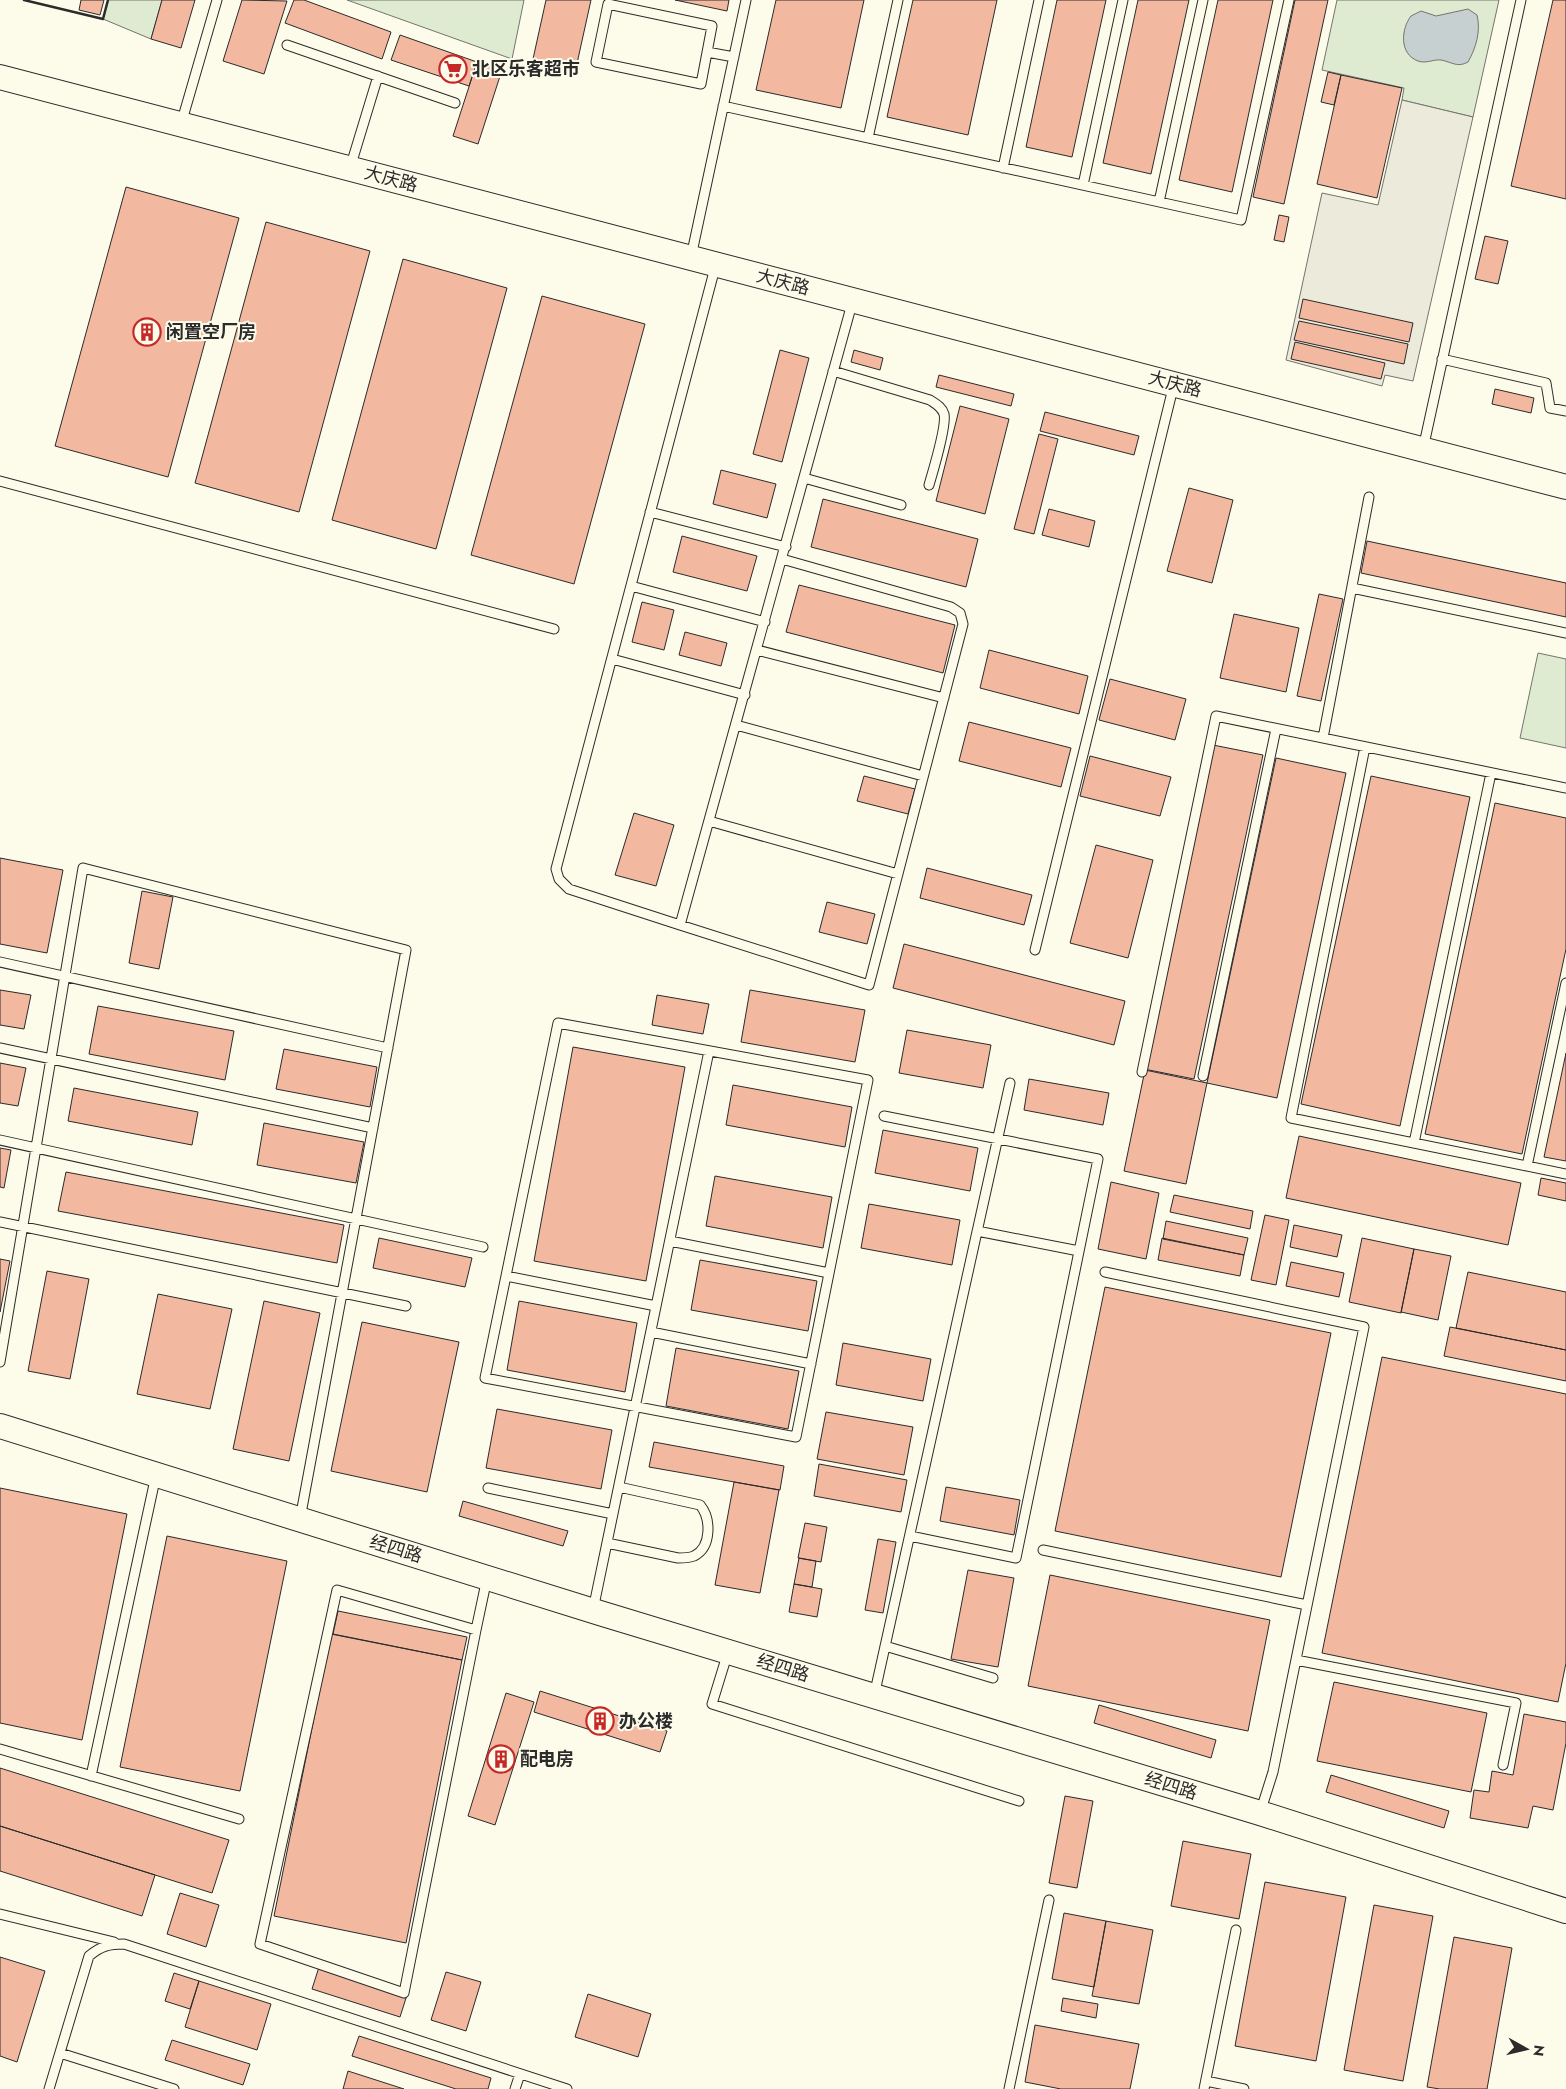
<svg xmlns="http://www.w3.org/2000/svg" width="1566" height="2089" font-family="Jost,'Noto Sans SC',sans-serif">
	<rect width="100%" height="100%" fill="#fdfbea"/>
	<path fill="#deebd1" stroke="#74746e" d="M108 0H162L151 39 103 19Z
		M347 0H524L512 59Z
		M1337 0H1499L1473 117 1402 100 1404 88 1322 70Z
		M1538 653 1566 659V748L1520 738Z"/>
	<path fill="#eceadb" stroke="#74746e" d="M1402 100 1473 117 1413 381 1385 375 1382 386 1286 360 1322 193 1378 205Z"/>
	<path fill="#c7d0d0" stroke="#74746e" d="M1468 9 1477 15C1481 31 1476 48 1468 62 1457 68 1452 62 1441 60 1434 59 1426 64 1418 61 1399 54 1401 29 1411 16L1421 11 1436 16Z"/>
	<path fill="#f2b8a0" stroke="#2b2b2b" d="M81 0H104L100 15 79 10Z
		M162 0H195L181 48 151 39Z
		M242 0 287 1 264 74 223 61Z
		M294 0H304L391 32 382 59 285 23Z
		M546 0H591L576 68 533 59Z
		M675 0H729L727 11Z
		M776 0H864L841 108 756 90Z
		M913 0H997L968 135 887 117Z
		M1057 0H1106L1072 157 1026 147Z
		M1138 0H1189L1151 174 1103 163Z
		M1218 0H1273L1232 192 1179 180Z
		M1295 0H1328L1284 204 1253 197Z
		M1553 0H1566V199L1511 186Z
		M400 35 477 62 469 86 391 60Z
		M477 62 502 70 478 144 453 136Z
		M1328 72 1341 75 1334 105 1321 102Z
		M1341 75 1402 88 1377 198 1317 184Z
		M126 187 239 218 168 477 55 446Z
		M1279 215 1289 217 1284 242 1274 240Z
		M266 222 370 251 299 512 195 483Z
		M1485 236 1508 241 1498 284 1475 279Z
		M403 259 507 288 436 549 332 520Z
		M542 296 645 324 574 584 471 555Z
		M1303 299 1413 323 1409 342 1299 318Z
		M1299 321 1408 344 1404 364 1294 340Z
		M1295 342 1385 363 1381 379 1291 359Z
		M780 350 809 358 782 462 753 454Z
		M854 350 883 358 880 370 851 362Z
		M939 375 1014 394 1011 406 936 387Z
		M1495 389 1534 398 1531 413 1492 404Z
		M960 406 1009 419 985 514 936 501Z
		M1045 412 1139 436 1134 455 1040 431Z
		M1039 434 1058 439 1034 534 1014 529Z
		M721 470 776 484 767 518 713 504Z
		M1189 488 1233 500 1212 583 1167 571Z
		M823 499 978 539 966 587 811 547Z
		M1049 509 1095 521 1089 547 1042 535Z
		M682 536 757 556 747 591 673 572Z
		M1367 541 1566 583V617L1361 573Z
		M799 585 955 625 943 673 786 632Z
		M1319 594 1343 599 1321 701 1297 696Z
		M642 602 674 610 664 650 632 642Z
		M1234 614 1299 628 1286 692 1220 678Z
		M685 632 727 643 721 666 679 655Z
		M989 650 1088 676 1079 714 980 688Z
		M1110 679 1186 699 1175 740 1099 720Z
		M969 722 1071 748 1061 787 959 761Z
		M1213 745 1263 755 1194 1079 1144 1069Z
		M1090 756 1171 777 1160 816 1080 796Z
		M1276 758 1346 773 1277 1098 1207 1083Z
		M864 776 915 789 908 814 857 801Z
		M1371 776 1470 797 1400 1126 1301 1104Z
		M1495 803 1566 818V949L1522 1154 1425 1134Z
		M634 813 674 825 656 886 615 875Z
		M1096 845 1153 860 1128 958 1070 943Z
		M0 858 63 870 47 953 0 944Z
		M927 868 1032 895 1024 925 920 898Z
		M142 891 173 897 159 969 129 963Z
		M827 902 875 914 867 944 819 932Z
		M904 944 1125 1001 1114 1045 893 988Z
		M0 990 31 995 24 1029 0 1025Z
		M750 990 865 1010 855 1062 741 1042Z
		M657 995 709 1004 703 1034 652 1025Z
		M98 1006 234 1031 225 1080 89 1054Z
		M907 1030 991 1045 983 1088 899 1073Z
		M573 1047 685 1067 646 1281 534 1261Z
		M284 1049 377 1067 370 1107 276 1089Z
		M1566 1053V1161L1544 1157Z
		M0 1063 26 1068 18 1106 0 1103Z
		M1145 1070 1207 1083 1186 1184 1124 1171Z
		M1029 1079 1109 1093 1103 1125 1024 1110Z
		M733 1085 852 1107 845 1147 726 1125Z
		M74 1088 198 1112 192 1145 68 1121Z
		M264 1123 364 1142 356 1183 257 1165Z
		M883 1130 978 1148 970 1191 875 1173Z
		M1299 1136 1521 1183 1508 1245 1286 1198Z
		M0 1148 11 1150 4 1188 0 1187Z
		M66 1172 344 1225 337 1263 58 1211Z
		M715 1176 832 1197 823 1248 706 1226Z
		M1541 1178 1566 1183V1201L1538 1195Z
		M1111 1182 1159 1193 1146 1259 1098 1249Z
		M1174 1195 1253 1211 1250 1229 1170 1212Z
		M869 1204 960 1220 952 1265 861 1248Z
		M1265 1215 1289 1220 1276 1285 1251 1280Z
		M1166 1221 1248 1238 1244 1255 1163 1239Z
		M1294 1225 1342 1235 1337 1257 1290 1247Z
		M379 1238 472 1258 465 1287 373 1268Z
		M1162 1238 1244 1255 1240 1276 1158 1260Z
		M1362 1238 1414 1249 1401 1313 1349 1302Z
		M1414 1249 1451 1256 1438 1320 1401 1312Z
		M0 1259 10 1261 0 1312Z
		M700 1260 817 1281 808 1331 691 1310Z
		M1291 1262 1344 1273 1339 1297 1286 1286Z
		M47 1271 89 1279 70 1379 28 1371Z
		M1468 1272 1566 1292V1350L1456 1328Z
		M1105 1287 1331 1333 1281 1577 1055 1531Z
		M158 1294 232 1309 210 1409 137 1394Z
		M264 1301 320 1313 289 1461 233 1449Z
		M519 1301 637 1323 625 1392 507 1370Z
		M362 1322 459 1342 427 1492 331 1471Z
		M1450 1327 1566 1350V1381L1444 1356Z
		M843 1343 931 1359 923 1401 836 1385Z
		M676 1348 799 1371 788 1429 666 1406Z
		M1382 1357 1566 1394V1663L1558 1702 1322 1653Z
		M497 1409 612 1430 601 1489 486 1468Z
		M826 1412 913 1427 904 1475 817 1459Z
		M654 1442 784 1466 780 1490 649 1467Z
		M819 1464 907 1480 901 1512 814 1496Z
		M734 1482 779 1490 760 1593 715 1585Z
		M946 1487 1020 1500 1014 1535 940 1521Z
		M0 1488 127 1514 82 1740 0 1723Z
		M463 1501 568 1531 563 1546 459 1516Z
		M805 1523 827 1527 821 1562 798 1558Z
		M167 1536 287 1561 240 1791 120 1767Z
		M878 1539 896 1542 883 1613 865 1610Z
		M799 1558 816 1561 812 1587 794 1584Z
		M968 1570 1014 1578 998 1667 951 1659Z
		M1050 1575 1270 1620 1248 1731 1028 1686Z
		M794 1584 822 1589 817 1617 789 1612Z
		M338 1611 467 1637 462 1660 333 1634Z
		M331 1634 462 1660 406 1943 274 1916Z
		M1334 1682 1487 1713 1471 1792 1317 1761Z
		M540 1691 667 1731 660 1752 534 1712Z
		M506 1693 534 1702 495 1825 468 1816Z
		M1099 1705 1216 1740 1211 1758 1094 1723Z
		M1524 1714 1566 1722V1743L1553 1810 1533 1806 1528 1828 1470 1818 1474 1790 1489 1792 1492 1771 1513 1775Z
		M0 1768 229 1840 212 1893 0 1826Z
		M1331 1775 1449 1811 1444 1828 1326 1792Z
		M1065 1796 1093 1801 1077 1888 1049 1883Z
		M0 1826 155 1875 142 1916 0 1871Z
		M1183 1841 1251 1854 1239 1919 1171 1906Z
		M1265 1882 1346 1897 1316 2061 1235 2046Z
		M180 1893 219 1905 206 1947 167 1934Z
		M1374 1905 1433 1916 1403 2081 1344 2070Z
		M1064 1913 1106 1921 1094 1987 1052 1979Z
		M1106 1921 1153 1930 1139 2004 1092 1996Z
		M1454 1937 1512 1948 1487 2089H1440L1427 2087Z
		M0 1957 45 1971 17 2062 0 2056Z
		M319 1967 407 1995 400 2017 312 1989Z
		M446 1972 481 1982 466 2031 431 2020Z
		M174 1973 199 1981 190 2009 165 2001Z
		M199 1981 271 2004 257 2050 185 2027Z
		M588 1994 651 2014 638 2057 575 2037Z
		M1063 1998 1098 2004 1096 2018 1061 2011Z
		M1035 2025 1139 2044 1130 2089H1061L1025 2082Z
		M359 2036 491 2078 488 2089H456L352 2056Z
		M172 2040 250 2064 243 2085 165 2060Z
		M348 2071 404 2089H343Z"/>
	<g fill="none" stroke-linecap="round" stroke-linejoin="round">
		<g stroke="#2b2b2b" stroke-width="11">
			<path id="lane" d="M608 4 712 26 701 84 596 62Z
				M287 45 455 103
				M707 52 734 57
				M723 106 1241 220 1289 0
				M181 124 217 0
				M868 138 898 0
				M350 168 378 76
				M1003 168 1039 0
				M1083 185 1123 0
				M1159 202 1203 0
				M691 257 746 0
				M1442 359 1546 383 1550 408 1566 411
				M833 371 930 400C936 404 942 407 944 414 947 426 933 471 929 485
				M1423 449 1521 0
				M804 478 901 505
				M0 481 554 629
				M650 512 786 547
				M782 559 951 607 960 613 963 624 869 985 680 925 853 300
				M631 586 765 622
				M1352 588 1566 633
				M757 650 944 698
				M612 659 745 695
				M736 725 923 776
				M1323 738 1369 497
				M1365 747 1291 1118 1566 1174
				M709 821 898 874
				M680 925 569 889 559 879 556 869 716 264
				M1035 950 1174 384
				M0 962 388 1048
				M558 1023 868 1080 796 1437 485 1378Z
				M0 1048 373 1128
				M1142 1072 1216 716 1566 788
				M1203 1076 1276 729
				M884 1116 1098 1159 1016 1558 910 1536
				M0 1140 483 1247
				M1414 1143 1491 773
				M1527 1166 1566 983
				M0 1222 406 1306
				M977 1231 1079 1251
				M670 1241 829 1273
				M1105 1272 1364 1327 1273 1772 1260 1813
				M506 1276 656 1306
				M651 1332 811 1364
				M0 1362 83 868 406 950 300 1519
				M488 1488 613 1514
				M607 1543 678 1558C683 1558 689 1558 694 1556 712 1547 711 1518 700 1505L619 1487
				M1043 1550 1307 1605
				M593 1610 709 1051
				M476 1630 337 1590 260 1944 404 1993 476 1630 487 1578
				M885 1646 993 1678
				M728 1652 712 1704 1019 1801
				M1296 1660 1516 1703 1503 1765
				M874 1696 1010 1083
				M0 1749 239 1819
				M91 1776 156 1475
				M0 1914 114 1942
				M60 2053 174 2089
				M1206 2081 1244 2089
				M49 2089 89 1956C101 1946 109 1944 124 1944L567 2089
				M515 2089 520 2074
				M1009 2089 1049 1900
				M1204 2089 1236 1930"/>
		</g>
		<g stroke="#2b2b2b" stroke-width="26">
			<path id="secondary" d="M0 77 1566 487
				M0 1426 603 1614 1260 1813 1566 1911"/>
		</g>
		<use href="#lane" stroke="#fdfbea" stroke-width="9"/>
		<use href="#secondary" stroke="#fdfbea" stroke-width="24"/>
		<path stroke="#2b2b2b" stroke-width="2.5" d="M24 0 103 19 108 0"/>
	</g>
	<defs>
		<g id="supermarket-ring" transform="scale(1.4375)"><circle r="9.5" fill="#fdfbea" stroke="#c62828" stroke-width="1.5"/><path d="M-6-5.5h2.5l.6 2H6L4.5 2H-2.5L-4.4-4H-6ZM-1.5 3.2a1.3 1.3 0 1 0 .1 0ZM3 3.2a1.3 1.3 0 1 0 .1 0Z" fill="#c62828"/></g>
		<g id="building-ring" transform="scale(1.4375)"><circle r="9.5" fill="#fdfbea" stroke="#c62828" stroke-width="1.5"/><path d="M-4-6H4V6H1V3H-1V6H-4ZM-2.5-4.3h1.7v1.8h-1.7ZM.8-4.3h1.7v1.8H.8ZM-2.5-1h1.7V.8h-1.7ZM.8-1h1.7V.8H.8Z" fill="#c62828"/></g>
	</defs>
	<g fill-rule="evenodd">
		<use href="#supermarket-ring" x="453" y="69"/>
		<use href="#building-ring" x="147" y="332"/>
		<use href="#building-ring" x="600" y="1721"/>
		<use href="#building-ring" x="501" y="1759"/>
	</g>
	<g text-anchor="middle" stroke-width="4" stroke-linejoin="round" paint-order="stroke">
		<g font-size="18" font-weight="bold" fill="#2b2b2b" stroke="#fdfbea" text-anchor="start">
			<text x="472" y="75">北区乐客超市</text>
			<text x="166" y="338">闲置空厂房</text>
			<text x="619" y="1727">办公楼</text>
			<text x="520" y="1765">配电房</text>
		</g>
		<g font-size="18" fill="#2b2b2b" stroke="#fdfbea">
			<text transform="translate(391 179) rotate(15)" y="6">大庆路</text>
			<text transform="translate(783 282) rotate(15)" y="6">大庆路</text>
			<text transform="translate(1175 384) rotate(15)" y="6">大庆路</text>
			<text transform="translate(396 1549) rotate(17)" y="6">经四路</text>
			<text transform="translate(783 1668) rotate(17)" y="6">经四路</text>
			<text transform="translate(1171 1786) rotate(17)" y="6">经四路</text>
		</g>
	</g>
	<g transform="translate(1526 2049) rotate(98)" stroke="#fdfbea" stroke-width="4" paint-order="stroke">
	<path d="M0-4L9 19L0 12L-9 19Z" fill="#2b2b2b"/>
	<text y="-8" font-size="14" font-weight="bold" text-anchor="middle" fill="#2b2b2b">N</text>
	</g>
</svg>
